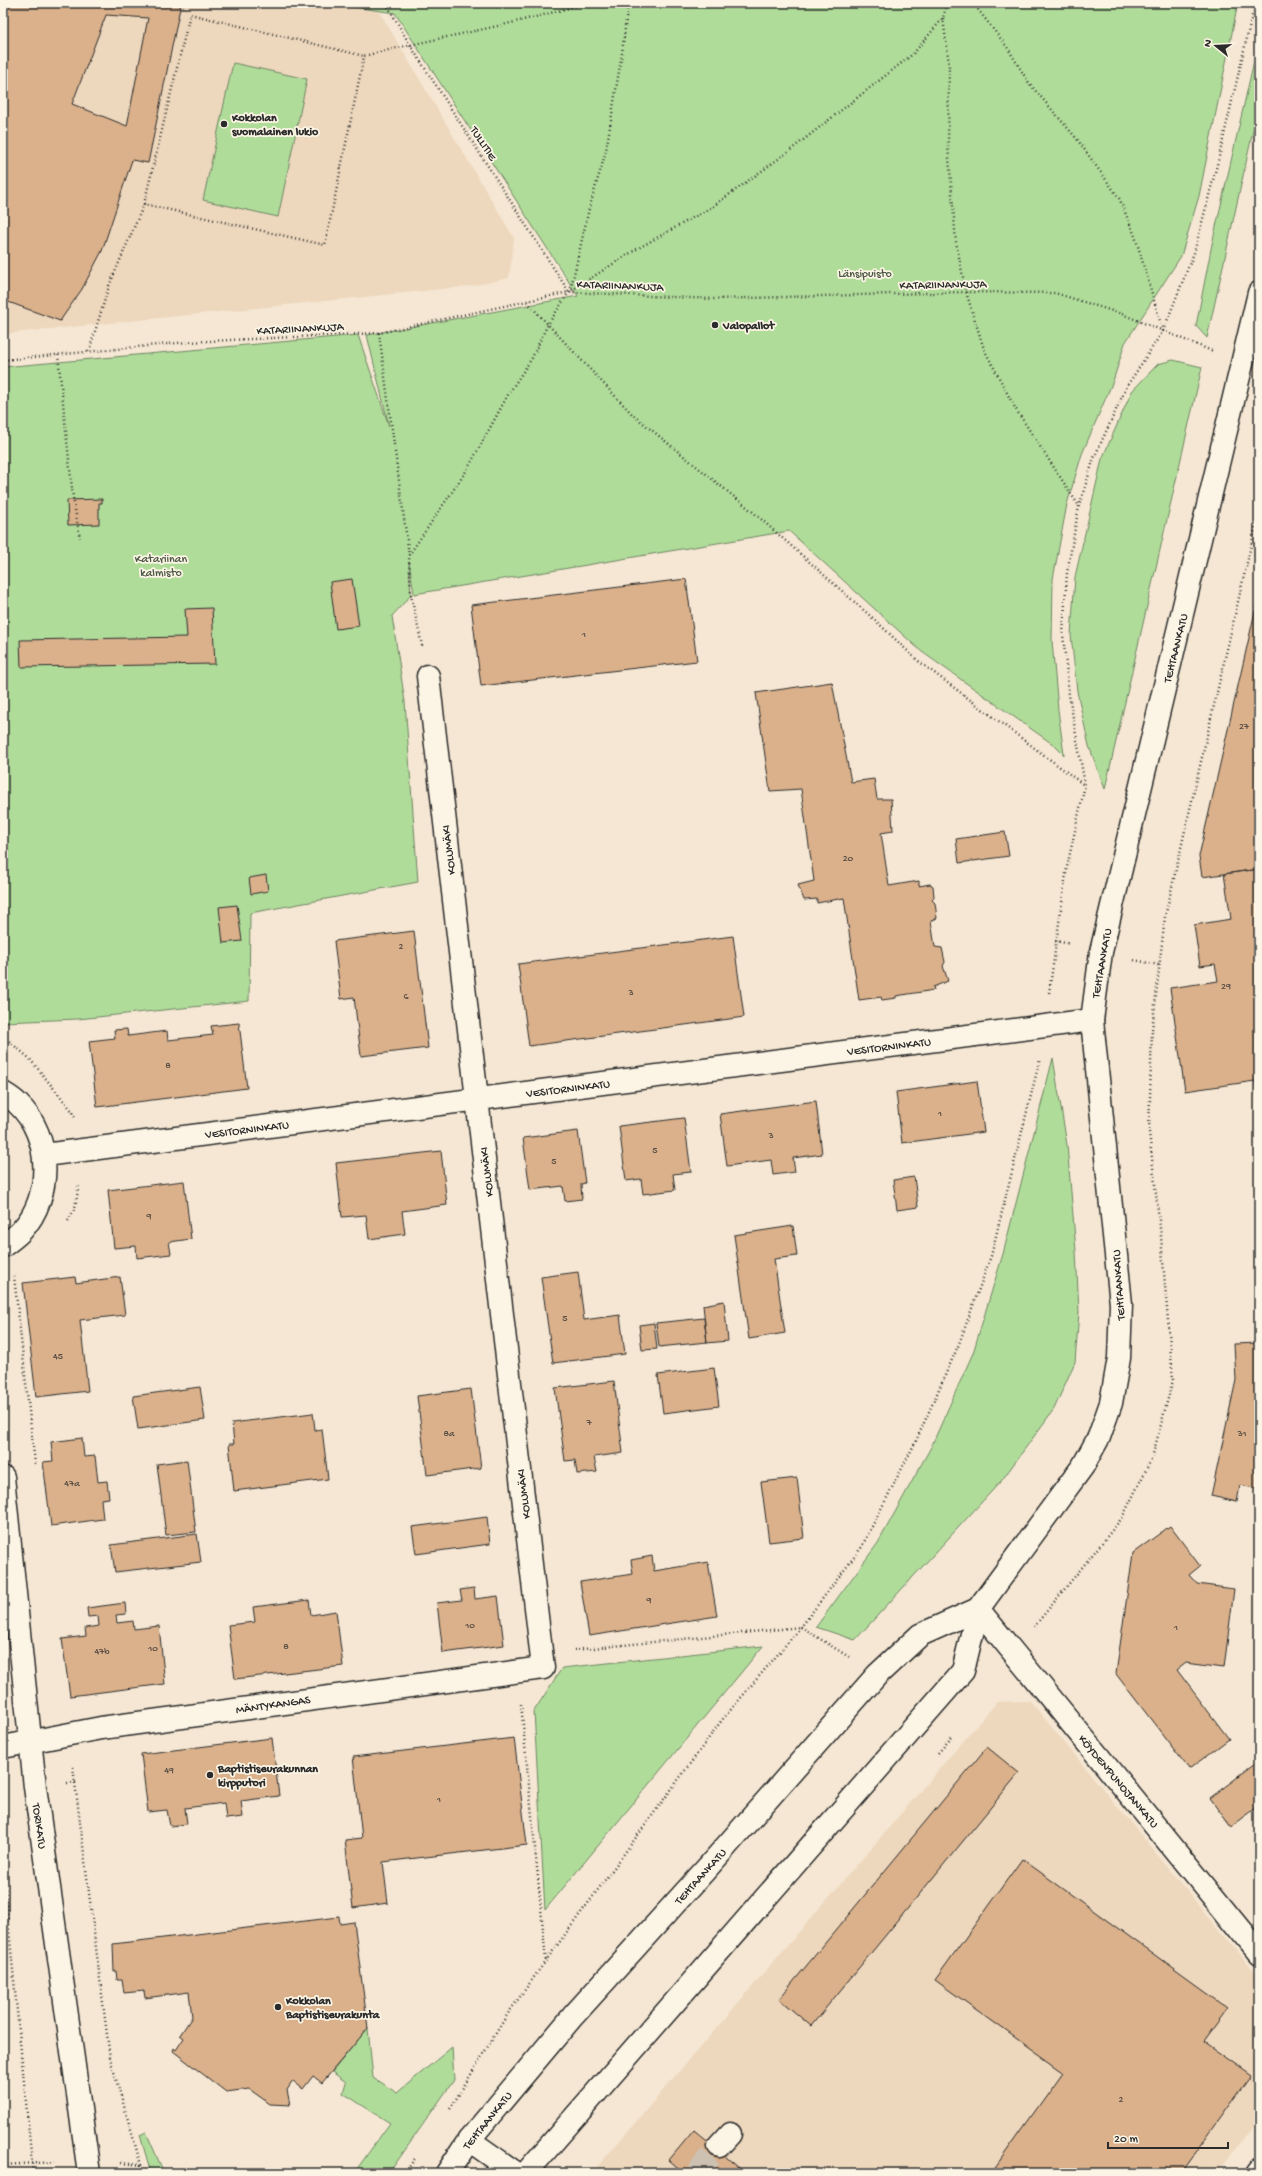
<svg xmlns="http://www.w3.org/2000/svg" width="1262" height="2176" font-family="'Gochi Hand',sans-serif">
	<rect width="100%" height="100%" fill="#f5e7d3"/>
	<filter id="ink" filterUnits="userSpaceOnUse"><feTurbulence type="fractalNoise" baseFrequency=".025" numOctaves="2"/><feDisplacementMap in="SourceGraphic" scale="8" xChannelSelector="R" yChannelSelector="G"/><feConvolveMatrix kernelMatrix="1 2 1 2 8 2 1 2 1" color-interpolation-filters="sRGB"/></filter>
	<g filter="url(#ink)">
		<path fill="#edd7bd" d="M3 3H374L514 238 509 278 471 286 3 334Z
			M1030 1701 1259 1978V2117L1218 2173H592L997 1702Z"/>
		<path fill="#b0dc9a" stroke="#6e8462" d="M325 3H1238L1199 196 1181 256 1125 343 1113 381 1082 454 1067 504 1053 579 1052 641 1058 710 1064 755 1054 745 922 652 789 531 414 594 409 562 411 595 392 616 405 702 418 882 250 913 249 1001 78 1019 3 1022V367L358 335 389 426 367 335 578 296 395 13Z
			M1259 39V104L1207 338 1196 326 1212 244Z
			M233 63 307 79 278 217 203 200Z
			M1173 360 1202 367 1105 789 1089 746 1077 691 1071 635 1075 577 1102 459 1132 391 1158 364Z
			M1053 1058 1067 1145 1076 1251 1079 1312 1075 1362 1054 1409 1002 1480 855 1640 816 1627 878 1543 931 1447 973 1353 1003 1254Z
			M763 1646 545 1910 534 1711 562 1668Z
			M368 2028 373 2078 397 2093 452 2047 454 2080 389 2173H354L390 2123 343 2093 346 2082 332 2072Z
			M146 2132 164 2173H151L140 2135Z"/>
		<path fill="#dab18b" stroke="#2b2b2b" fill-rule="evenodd" d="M3 3H6L3 17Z
			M6 3H181L148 163 132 160 102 251 82 289 60 321 3 300V17ZM106 15 148 18 127 126 72 104Z
			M102 499V503H99V524L68 525 67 500Z
			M352 579 359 626 336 629 330 582Z
			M686 579 697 661 481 686 471 605Z
			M1259 594V869L1202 877 1199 856Z
			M212 608 215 664 21 667 20 640 187 637 185 609Z
			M832 682 851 782 874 779 877 799H891L893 831 881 833 889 886 919 881V886L930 884 933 886 934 897 932 900 935 903 937 918 931 921 935 947 942 948 945 962 943 966 948 981 933 987 934 990 896 996V998L882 1000 881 997 859 1000 844 898 817 903V899L804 900 798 885 814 881 801 789 770 791 756 693Z
			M1005 832 1009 856 959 863 956 839Z
			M1259 869V1107L1255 1081 1185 1091 1170 988 1218 981 1215 964 1200 966 1194 925 1231 919 1224 874Z
			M266 875 268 891 251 894 249 878Z
			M237 905 242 941 223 943 219 907Z
			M414 931 428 1048 361 1056 354 997 341 999 334 941Z
			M733 936 744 1017 529 1046 518 964Z
			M239 1023 247 1088 97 1107 89 1041 115 1038 114 1030 127 1029 128 1036 167 1031 168 1040 213 1035 211 1026Z
			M977 1081 984 1132 902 1143 896 1092Z
			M816 1101 822 1154 793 1158 795 1172 773 1175 771 1160 727 1166 720 1114Z
			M684 1118 691 1172 673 1174 675 1190 643 1194 641 1179 626 1181 619 1126Z
			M578 1131 585 1183 581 1184 582 1199 565 1201 563 1186 530 1190 523 1138Z
			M441 1151 447 1205 402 1211 405 1234 369 1239 366 1215 342 1217 336 1163Z
			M914 1177 918 1207 897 1210 893 1180Z
			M184 1181 191 1239 169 1242 171 1254 137 1258 136 1246 114 1248 108 1190Z
			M793 1226 797 1256 774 1259 785 1333 749 1339 734 1235Z
			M578 1272 584 1320 620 1315 625 1354 553 1363 541 1277Z
			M75 1277 76 1283 120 1277 125 1315 80 1320 88 1391 36 1397 23 1283Z
			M724 1301 728 1341 707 1343 703 1305Z
			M704 1318 707 1342 659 1347 656 1323Z
			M654 1323 657 1349 642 1350 639 1325Z
			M1259 1343V1489L1240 1485 1237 1502 1211 1496 1236 1380 1234 1344Z
			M714 1368 719 1406 663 1413 658 1375Z
			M614 1381 623 1453 594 1457 597 1472 577 1474 575 1460 565 1461 555 1388Z
			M200 1387 205 1420 138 1429 133 1396Z
			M471 1389 481 1468 427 1475 417 1396Z
			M313 1413 315 1430 322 1429 328 1479 234 1491 229 1444H234L232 1423Z
			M82 1438 84 1457 95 1456 98 1482 107 1481 109 1498 101 1499 103 1519 51 1526 43 1462 53 1461 51 1442Z
			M187 1460 196 1532 166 1535 157 1464Z
			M797 1478 804 1538 769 1542 761 1482Z
			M487 1517 490 1544 416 1554 412 1527Z
			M1170 1526 1200 1566 1189 1575 1197 1584 1234 1589 1224 1668 1186 1663 1177 1670 1229 1739 1189 1769 1116 1674 1133 1553Z
			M197 1534 201 1562 115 1572 111 1545Z
			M652 1556 654 1571 708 1562 717 1616 589 1636 580 1582 633 1574 631 1560Z
			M474 1588 475 1599 498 1596 504 1645 443 1653 437 1603 462 1600 460 1590Z
			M309 1600 311 1615 336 1611 343 1666 235 1679 228 1625 255 1622 253 1607Z
			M125 1603 126 1614 116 1615 117 1623 133 1621 134 1629 159 1626 165 1684 70 1696 62 1639 86 1636 85 1628 99 1626 98 1616 88 1617 87 1608Z
			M272 1738 279 1796 241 1801 243 1817 226 1819 224 1803 185 1808 187 1824 170 1826 167 1810 148 1812 141 1754Z
			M514 1738 527 1845 383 1862 388 1903 353 1908 345 1840 362 1838 353 1757Z
			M987 1747 1019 1773 811 2026 779 1999Z
			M1259 1761V1807L1232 1827 1210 1798Z
			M1022 1859 1228 2008 1203 2042 1251 2076 1181 2173H991L1063 2072 935 1980Z
			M339 1917 340 1924 354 1922 368 2028 322 2083 313 2076 303 2089 293 2081 287 2090 290 2105 270 2104 249 2089 226 2092 173 2051 174 2048 176 2050 184 2038 180 2035 192 2017 189 1992 145 1998 144 1991 124 1993 122 1980H117L116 1971 114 1972 113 1944Z
			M694 2130 745 2173H684L669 2160Z"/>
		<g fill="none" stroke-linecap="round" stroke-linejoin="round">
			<path stroke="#cdc1b1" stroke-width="22" stroke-dasharray="22 11" stroke-linecap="butt" d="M696 2173 719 2146"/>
			<g stroke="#2b2b2b" stroke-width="25">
				<path id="minor" d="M3 1093C8 1096 14 1100 18 1104 52 1136 53 1196 22 1230 17 1236 9 1241 3 1246
					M44 1155 1092 1020
					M3 1477 35 1787 89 2173
					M978 1609 1259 1953
					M3 1747 101 1728 543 1668 428 676
					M469 2140 516 2173
					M719 2146 730 2134
					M1256 2173 1259 2169"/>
			</g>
			<g stroke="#2b2b2b" stroke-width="25">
				<path id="major" d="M447 2173 469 2140 573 2016 708 1867 877 1675 920 1635 978 1609
					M526 2173 963 1671 978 1609 1083 1466 1099 1437 1111 1403 1119 1358 1121 1304 1092 1020 1101 952 1259 293"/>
			</g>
			<path stroke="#2b2b2b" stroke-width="2.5" stroke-dasharray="1 3" stroke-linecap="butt" d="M386 3 410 45 569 292
				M973 3 1007 47 1029 83 1077 139 1119 198 1135 236 1163 331
				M943 18 949 64 948 146 956 242 966 292 984 349 1015 408 1079 506
				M144 204 190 14 364 56
				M570 292 589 209 606 151 622 53 628 3
				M527 302 633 415 753 512 876 621 917 660 1084 785
				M379 333 409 555
				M89 351 109 286 144 204 325 245 364 56C438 37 512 26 585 3
				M58 355 73 498 80 538
				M3 360 188 342 379 333 569 292 712 299 966 292 1055 293 1122 314 1212 351
				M422 646 411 595 409 555 467 470 509 393 532 358 547 326 569 292 635 250 712 207 788 152 913 54 943 18 947 3
				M1055 941 1070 944
				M1134 960 1159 965
				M1049 993 1067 867 1085 785 1069 695 1063 634 1067 573 1079 506 1094 458 1127 386 1163 331 1194 253 1218 161 1255 3
				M3 1036 29 1058 73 1112 75 1119
				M68 1221 75 1208 79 1184
				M14 1276 35 1464
				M1034 1627 1122 1518 1152 1458 1173 1380 1161 1237 1149 1132 1152 1030 1165 917 1259 511
				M574 1650 801 1627 849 1657
				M521 1704 546 1960
				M938 1753 952 1737
				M73 1767 110 2058 141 2165
				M67 1783 76 1782
				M3 1869 33 2173
				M450 2109 507 2015 534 1977 722 1720 801 1627 861 1548 916 1441 959 1344 991 1256 1040 1059
				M121 2163 141 2165 143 2173
				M3 2165 55 2162
				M405 2173 416 2157"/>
			<use href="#minor" stroke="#fcf5e5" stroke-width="22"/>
			<use href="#major" stroke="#fcf5e5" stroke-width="22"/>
		</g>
	</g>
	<g fill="#2b2b2b" stroke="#fcf5e5" stroke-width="1.5">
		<circle cx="224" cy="124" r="4"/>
		<circle cx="715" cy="325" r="4"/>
		<circle cx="210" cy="1775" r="4"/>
		<circle cx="278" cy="2007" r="4"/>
	</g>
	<g text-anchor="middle" stroke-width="3.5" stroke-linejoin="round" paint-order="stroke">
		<g font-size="10" fill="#574c43">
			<text x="584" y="637">1</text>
			<text x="1244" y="729">27</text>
			<text x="848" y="861">20</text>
			<text x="401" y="949">2</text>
			<text x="1226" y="989">29</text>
			<text x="631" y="995">3</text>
			<text x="406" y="999">6</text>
			<text x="168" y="1068">8</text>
			<text x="940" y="1116">1</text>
			<text x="771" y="1138">3</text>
			<text x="655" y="1153">5</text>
			<text x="554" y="1164">5</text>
			<text x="149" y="1219">9</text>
			<text x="565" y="1321">5</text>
			<text x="58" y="1359">45</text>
			<text x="589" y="1425">7</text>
			<text x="449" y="1436">8a</text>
			<text x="1242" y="1436">31</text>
			<text x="72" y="1486">47a</text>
			<text x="649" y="1603">9</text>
			<text x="470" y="1628">10</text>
			<text x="1176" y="1630">1</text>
			<text x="286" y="1649">8</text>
			<text x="153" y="1651">10</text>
			<text x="102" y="1654">47b</text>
			<text x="169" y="1773">49</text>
			<text x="439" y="1802">1</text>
			<text x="1121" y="2102">2</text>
		</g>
		<g font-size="12" font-weight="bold" fill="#2b2b2b" stroke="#fcf5e5" text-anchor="start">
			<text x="232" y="121">Kokkolan<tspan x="232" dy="14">suomalainen lukio</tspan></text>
			<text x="723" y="329">Valopallot</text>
			<text x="218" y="1772">Baptistiseurakunnan<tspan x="218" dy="14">kirpputori</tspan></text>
			<text x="286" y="2004">Kokkolan<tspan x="286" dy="14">Baptistiseurakunta</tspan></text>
		</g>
		<g font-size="12" fill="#2b2b2b" stroke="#fcf5e5">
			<text transform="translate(484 143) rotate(57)" y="4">TULLITIE</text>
			<text transform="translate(943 284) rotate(-1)" y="4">KATARIINANKUJA</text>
			<text transform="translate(620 285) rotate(2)" y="4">KATARIINANKUJA</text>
			<text transform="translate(300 328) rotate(-3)" y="4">KATARIINANKUJA</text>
			<text transform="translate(1175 648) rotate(-76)" y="4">TEHTAANKATU</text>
			<text transform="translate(448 850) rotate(-97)" y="4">KOLUMÄKI</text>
			<text transform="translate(1101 963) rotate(-80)" y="4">TEHTAANKATU</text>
			<text transform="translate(889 1046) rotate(-7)" y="4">VESITORNINKATU</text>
			<text transform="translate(568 1088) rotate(-7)" y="4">VESITORNINKATU</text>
			<text transform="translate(247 1129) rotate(-7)" y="4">VESITORNINKATU</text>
			<text transform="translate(486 1172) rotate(-97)" y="4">KOLUMÄKI</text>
			<text transform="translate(1118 1285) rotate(-94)" y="4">TEHTAANKATU</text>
			<text transform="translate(523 1494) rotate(-97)" y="4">KOLUMÄKI</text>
			<text transform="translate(273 1704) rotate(-8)" y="4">MÄNTYKANGAS</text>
			<text transform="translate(1119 1781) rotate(50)" y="4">KÖYDENPUNOJANKATU</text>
			<text transform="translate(40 1826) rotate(82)" y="4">TORIKATU</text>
			<text transform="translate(700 1876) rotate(-48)" y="4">TEHTAANKATU</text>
			<text transform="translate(487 2120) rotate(-51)" y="4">TEHTAANKATU</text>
		</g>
		<g font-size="12" fill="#4c5747" stroke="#fcf5e5">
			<text x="865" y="277">Länsipuisto</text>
			<text x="161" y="562">Katariinan<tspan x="161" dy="14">kalmisto</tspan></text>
		</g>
	</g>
	<rect width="1262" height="2176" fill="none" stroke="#fcf5e5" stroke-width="16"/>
	<rect x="8" y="8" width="1246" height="2160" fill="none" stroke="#2b2b2b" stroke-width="1.5" filter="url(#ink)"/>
	<g transform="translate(1216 46) rotate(288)" stroke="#fcf5e5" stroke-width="3" paint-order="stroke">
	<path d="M0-3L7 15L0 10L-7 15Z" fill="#2b2b2b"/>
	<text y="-6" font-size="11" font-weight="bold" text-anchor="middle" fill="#2b2b2b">N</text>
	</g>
	<path d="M1108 2142v6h120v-6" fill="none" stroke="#2b2b2b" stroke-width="2"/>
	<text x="1114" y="2142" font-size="12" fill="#2b2b2b" stroke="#fcf5e5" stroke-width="3" paint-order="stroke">20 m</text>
</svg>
